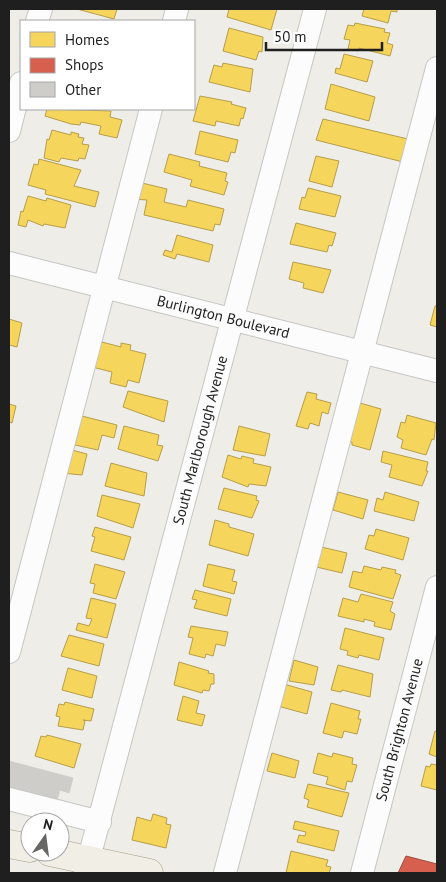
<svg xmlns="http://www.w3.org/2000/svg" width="446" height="882" font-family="'PT Sans',sans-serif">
	<rect width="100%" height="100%" fill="#eeede8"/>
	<path fill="#f6d55c" stroke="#b69e4a" d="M77 9H117L114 19Z
		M229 9H277L271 30 227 17Z
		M364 9H397V12L391 11 388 23 362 16Z
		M355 23 385 29 384 32 390 33 387 43 393 45 390 56 359 48 358 51 348 49 350 40 344 39 348 25 354 26Z
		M229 28 263 37 262 52 259 51 256 60 223 51Z
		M344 54 373 61 367 82 335 73 336 68 340 69Z
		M223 63 253 69 250 92 209 82 214 65 222 67Z
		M331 84 375 97 369 121 325 109Z
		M200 96 232 102 231 104 246 108 243 119 241 118 239 126 216 121 215 126 193 121Z
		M47 109 111 111 110 117 122 120 117 138 99 134 101 126 81 122 80 125 71 124 45 116Z
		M323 119 408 139 403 162 316 140Z
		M52 130 71 135V132L79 134 78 137 84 138 82 144 89 145 85 159 79 158 78 161 61 158 59 162 44 158 47 139 49 140Z
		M200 131 238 140 235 153 231 152 228 162 195 154Z
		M169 154 200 162 199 166 227 173 225 181 228 182 224 195 190 186 192 180 164 172Z
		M316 156 339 161 332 187 309 181Z
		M39 159 81 170 74 186 99 192 95 207 45 194 46 190 28 185 34 164 38 165Z
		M142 183 167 189 164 202 186 207 188 200 224 209 220 225 215 224 213 231 144 215 147 200 133 199Z
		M308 188 341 196 335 217 299 209 302 197 305 198Z
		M28 196 46 201 47 198 71 205 65 228 44 224 43 226 28 220 26 227 18 225 21 211 23 212Z
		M296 223 336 233 332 246 329 245 327 252 290 244Z
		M177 235 213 245 209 262 177 254 175 259 163 255 165 250 172 252Z
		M293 262 331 270 323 293 303 288 304 283 289 279Z
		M435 306H437V327L430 325Z
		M9 319 22 323 17 347 9 345Z
		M98 341 121 347V343L131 345 130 350 146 354 139 383 128 380 126 387 110 383 112 372 92 367Z
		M128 391 168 401 164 422 123 407Z
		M307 392 317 394 316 399 331 403 328 414 322 412 319 426 310 423 308 429 296 426Z
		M360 403 381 409 370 450 352 445V442H350Z
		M9 404 16 406 12 423 9 422Z
		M407 415 436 423 434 440 432 439 426 455 401 448 403 440 397 437 401 422 405 423Z
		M82 416 117 425 114 438 102 435 98 450 75 445Z
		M124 426 159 435 157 445 163 446 158 461 118 449Z
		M239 426 270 434 265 456 233 450Z
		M68 449 87 454 82 475 62 473Z
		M383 451 428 462 426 471H428L422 486 389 477 392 465 381 462Z
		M228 455 241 459 242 456 254 459 253 463 271 467 266 486 249 484 248 487 222 477Z
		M111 463 147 473 144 496 105 486Z
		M224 488 257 496 256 500 259 501 252 518 218 509Z
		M338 492 368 500 363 519 333 510Z
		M385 492 419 502 414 521 374 511 377 498 383 500Z
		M102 495 140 504 133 528 97 516Z
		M215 520 229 524V527L254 534 248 556 209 545Z
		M95 527 131 537 124 560 91 551 95 537 92 536Z
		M376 529 409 538 403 560 365 549 369 535 374 536Z
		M317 546 347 553 342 573 312 566Z
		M95 564 125 572 116 599 93 593 95 584 90 583Z
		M208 564 235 570 232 581 237 582 234 594 203 586Z
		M364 566 381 570 382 567 396 570 395 573 401 575 393 599 349 587 353 571 362 573Z
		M195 590 231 599 227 616 194 608 197 600 192 599Z
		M361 594 393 602 390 611 395 614 391 630 374 626 375 622 364 619V622L338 616 343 598 358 602Z
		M91 598 116 604 107 638 76 630 78 623 89 626 92 619 86 618Z
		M191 626 228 632 225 646 216 644 213 656 206 654 205 658 189 654 193 638 188 637Z
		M345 628 384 638 379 660 359 655 358 658 347 655 348 651 340 649Z
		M69 635 104 644 99 666 61 656Z
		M294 660 318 667 314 685 289 681Z
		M179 662 209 671 208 673 214 674V684H211L209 691 203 690 202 693 174 685Z
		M338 665 373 674 370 697 342 690 341 692 331 690Z
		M68 668 97 676 92 698 62 690Z
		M280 683 312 692 307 714 274 705Z
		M183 696 199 701 196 713 205 715 202 726 177 720Z
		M65 702 94 709 91 721 83 720 85 721 83 730 58 726 60 717 56 716 59 704 64 705Z
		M331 703 360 711 358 719H361L357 734 344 731 342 738 323 733Z
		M435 731 437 732V757L429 754Z
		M47 735 81 744 74 768 35 756 41 736 46 737Z
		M272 753 299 761 295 778 267 771Z
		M318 753 332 757 333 753 353 758 352 764 357 765 352 782 347 781 345 790 326 784 328 777 313 773Z
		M431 764 437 765V790L421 786 426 766 430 767Z
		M308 784 349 793 342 817 307 807 309 800 304 798Z
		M153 814 167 818 166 824 171 825 166 848 132 840 137 817 151 821Z
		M295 821 339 831 334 851 297 842 299 835 305 836 306 832 293 829Z
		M291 851 328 860 326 866 331 867 329 873H286Z"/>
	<path fill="#d6604d" stroke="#9f4c3f" d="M406 856 437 864V873H398Z"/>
	<path fill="#cfcdc9" stroke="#d1cfca" d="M9 761 73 778 69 793 60 790 56 803 9 790Z"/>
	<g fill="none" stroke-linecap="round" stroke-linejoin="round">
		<g stroke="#c6c6c4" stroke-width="24">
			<g id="minor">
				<path d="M37 21 41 9"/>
				<path d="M174 21 177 9"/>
				<path d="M9 131 21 83"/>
				<path id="s1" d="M9 263 437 371"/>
				<path d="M9 652 151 109"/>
				<path d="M9 799 100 822"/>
				<path id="s2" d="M85 873 315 9"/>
				<path d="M225 873 437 68"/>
				<path id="s3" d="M362 873 437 587"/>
			</g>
		</g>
		<g stroke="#a39f86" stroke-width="29">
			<path id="major" d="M9 844 30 848
				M50 852 149 873"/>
		</g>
		<use href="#minor" stroke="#fcfcfc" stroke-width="22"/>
		<use href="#major" stroke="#f1eee5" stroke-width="28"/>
	</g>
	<g text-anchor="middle" stroke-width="5" stroke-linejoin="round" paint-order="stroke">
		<g font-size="15" fill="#1f1f1f" stroke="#fff">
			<text dy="5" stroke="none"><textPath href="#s1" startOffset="221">Burlington Boulevard</textPath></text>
			<text dy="5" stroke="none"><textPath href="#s2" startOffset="448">South Marlborough Avenue</textPath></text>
			<text dy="5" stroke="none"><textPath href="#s3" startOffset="148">South Brighton Avenue</textPath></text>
		</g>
	</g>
	<rect width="446" height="882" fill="none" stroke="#1f1f1f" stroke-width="20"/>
	<rect x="20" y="20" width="175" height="90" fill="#ffffff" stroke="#a5a5a5"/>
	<rect x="30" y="32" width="25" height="15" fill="#f6d55c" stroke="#a5a5a5"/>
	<text x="65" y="45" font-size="15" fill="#1f1f1f">Homes</text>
	<rect x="30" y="58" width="25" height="15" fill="#d6604d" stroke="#a5a5a5"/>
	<text x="65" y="70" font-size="15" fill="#1f1f1f">Shops</text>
	<rect x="30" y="82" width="25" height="15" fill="#cfcdc9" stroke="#a5a5a5"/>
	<text x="65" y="95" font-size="15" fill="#1f1f1f">Other</text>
	<g transform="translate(45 837) rotate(14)"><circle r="24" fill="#ffffff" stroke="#a5a5a5"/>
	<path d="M0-4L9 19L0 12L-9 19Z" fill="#676765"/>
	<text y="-8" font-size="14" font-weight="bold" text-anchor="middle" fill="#1f1f1f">N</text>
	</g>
	<path d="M266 42v8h116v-8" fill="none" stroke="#1f1f1f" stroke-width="2.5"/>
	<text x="274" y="42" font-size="15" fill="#1f1f1f" stroke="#ffffff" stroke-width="4" paint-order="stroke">50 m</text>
</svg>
